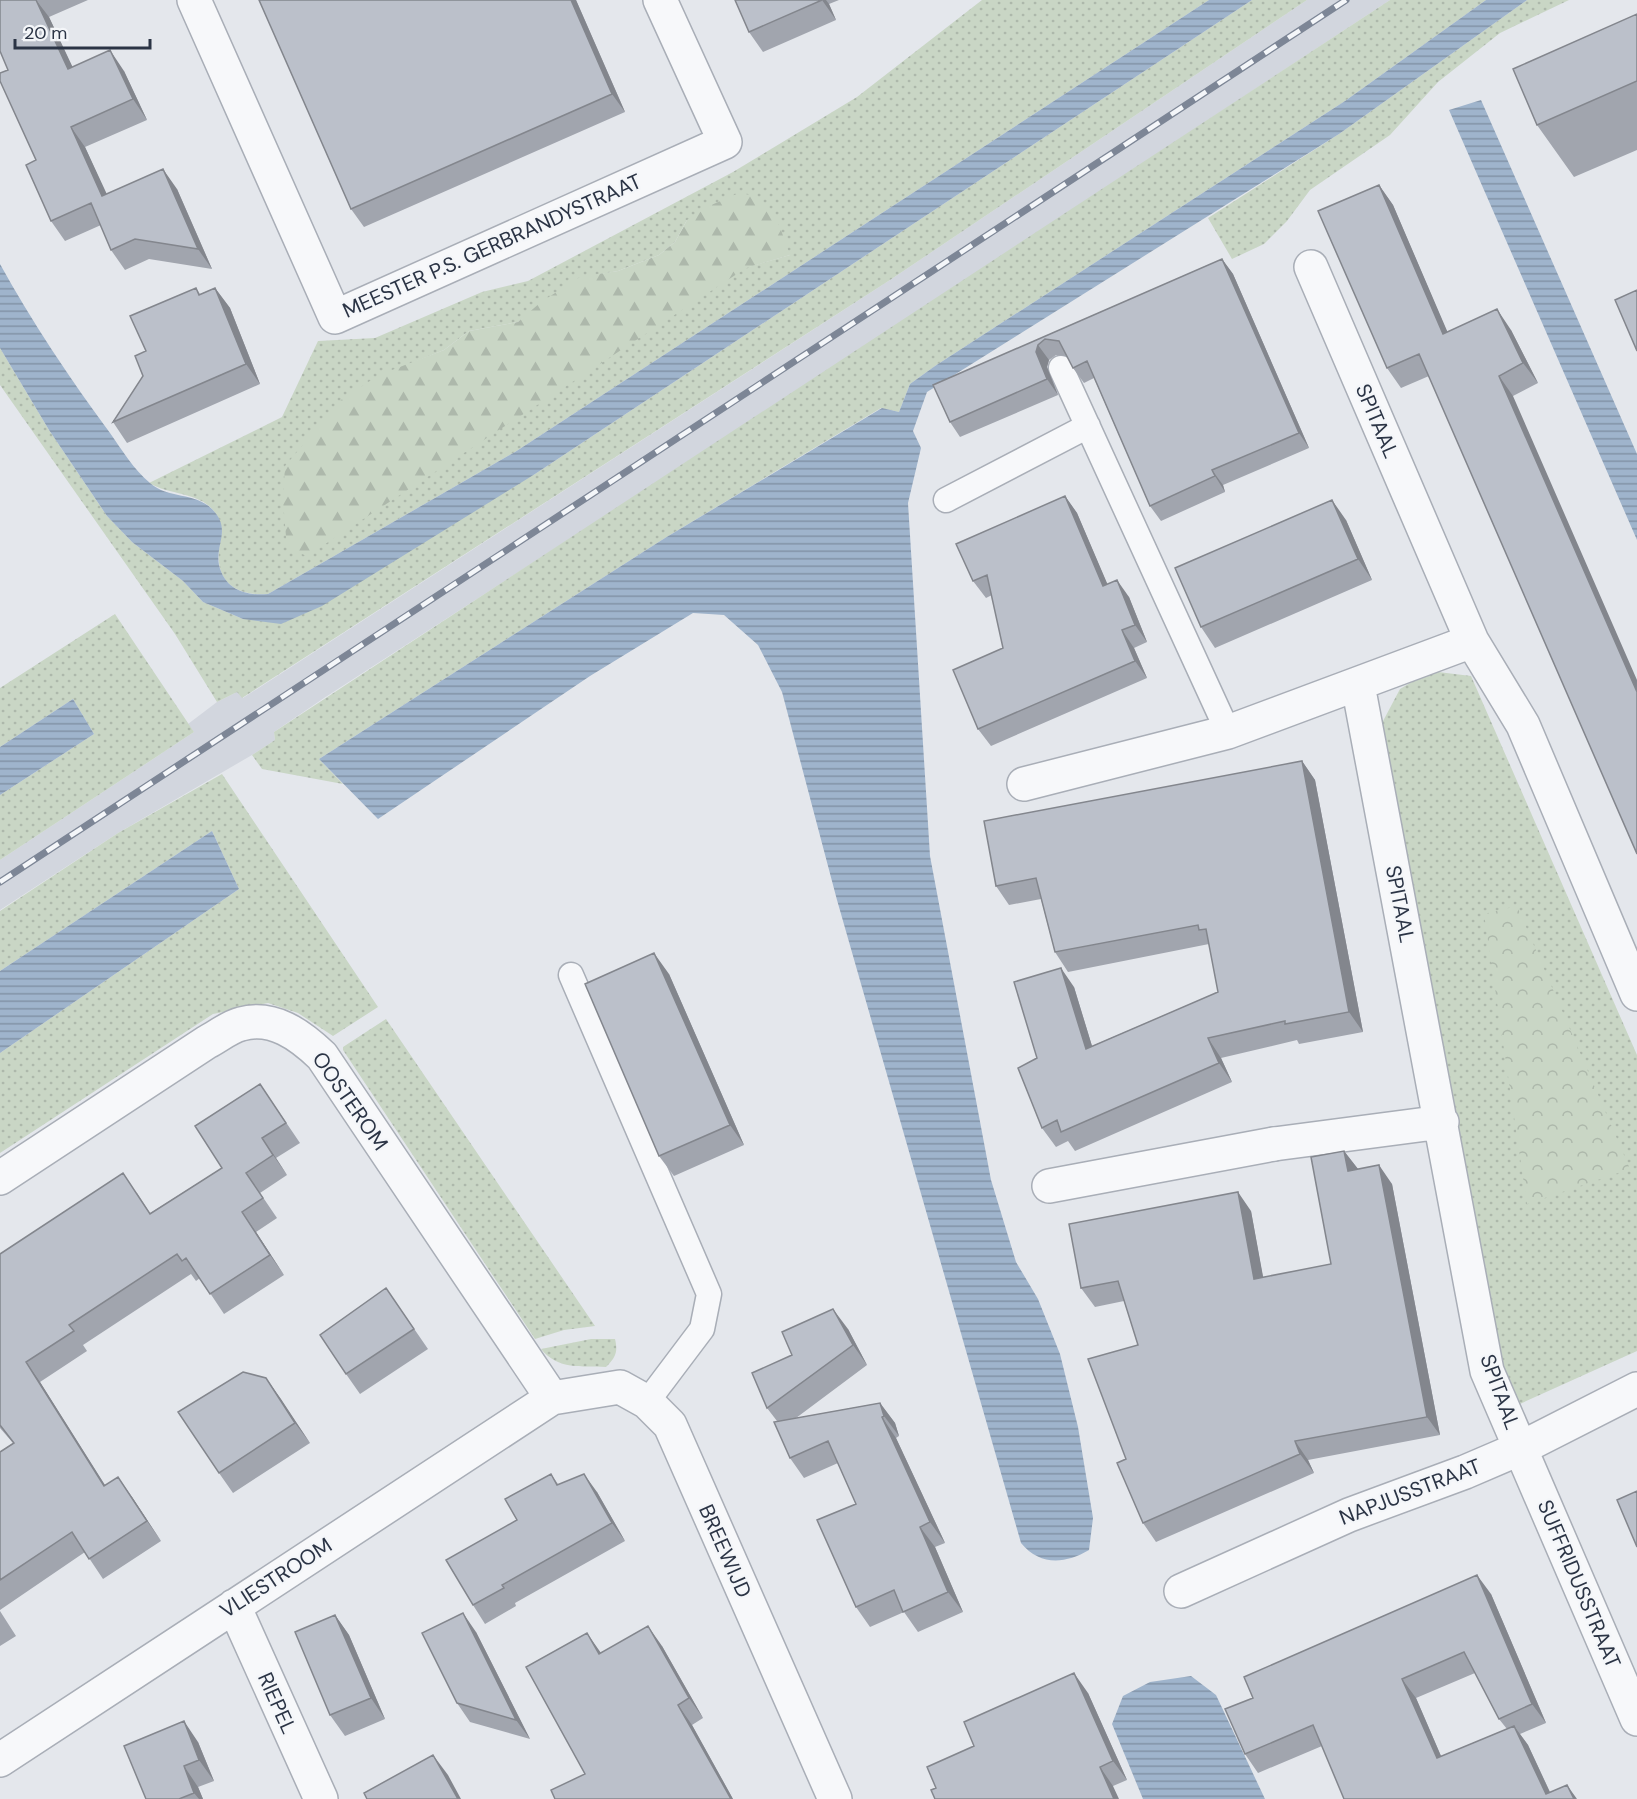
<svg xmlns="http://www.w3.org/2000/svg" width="1637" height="1799" font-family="'DM Sans',sans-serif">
	<defs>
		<pattern id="grass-dots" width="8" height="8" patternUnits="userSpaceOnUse" patternTransform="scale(1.5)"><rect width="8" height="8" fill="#c9d6c5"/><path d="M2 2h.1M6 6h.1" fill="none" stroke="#adb8ab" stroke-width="1.8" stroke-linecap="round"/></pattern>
		<pattern id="forest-firs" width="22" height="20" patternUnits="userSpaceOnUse" patternTransform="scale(1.5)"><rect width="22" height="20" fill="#c9d6c5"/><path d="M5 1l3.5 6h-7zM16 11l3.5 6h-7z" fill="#adb8ab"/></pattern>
		<pattern id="park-crowns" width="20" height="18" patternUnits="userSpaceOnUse" patternTransform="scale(1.5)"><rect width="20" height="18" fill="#c9d6c5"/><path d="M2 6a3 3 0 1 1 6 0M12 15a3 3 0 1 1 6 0" fill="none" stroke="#adb8ab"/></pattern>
		<pattern id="water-rules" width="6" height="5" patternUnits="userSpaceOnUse" patternTransform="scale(1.5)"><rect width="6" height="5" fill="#9fb4cc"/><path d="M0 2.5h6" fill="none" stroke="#8293a7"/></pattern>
	</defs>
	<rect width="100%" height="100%" fill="#e4e7ec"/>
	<path fill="#d2d6de" d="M1307 0H1390L745 425 324 698 274 732 275 740 252 755 118 833 0 910V860L194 732 188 724 217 702 237 692 243 698 890 280Z"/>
	<path fill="url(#grass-dots)" fill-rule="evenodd" d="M982 0H1209L515 452 268 594C247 596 222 589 219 563 216 542 230 530 213 510 198 492 169 495 149 483L282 417 318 341 375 338 482 292 528 281 733 172 857 97ZM687 220 790 255 412 363 444 350 469 331 518 322 580 278 618 271 659 255 675 242Z
		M1252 0H1307L890 280 242 698 237 692 217 702 175 634 0 385V348L49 430 107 516 132 542 183 581 203 602 243 619 535 474Z
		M1390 0H1486L1345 101 935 366 910 384 899 412 881 408 665 538 319 759 343 784 262 769 252 755 275 740 274 732Z
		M1527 0H1569L1500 33 1438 82 1390 135 1310 190 1287 221 1264 244 1232 259 1208 218 1339 134Z
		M115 614 194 732 0 860V795L94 734 73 699 0 747V688Z
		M1430 671 1471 676 1637 1055V1351L1511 1408 1382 723 1400 689Z
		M222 774 378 1007 333 1036 298 1013 268 1003 213 1014 0 1153V1053L239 889 212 831 0 971V911L118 833Z
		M386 1019 595 1326 564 1330 535 1339 343 1050V1047Z
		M591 1339H615C618 1352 616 1357 606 1367 581 1366 558 1370 541 1349Z"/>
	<path fill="url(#forest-firs)" d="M739 193C774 197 779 226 790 255L746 268 307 556 287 548 283 501 285 466 341 400 379 375 444 350 469 331 518 322 541 302 580 277 618 271 659 255 675 242 687 220 709 206Z"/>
	<path fill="url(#park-crowns)" d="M1517 906 1630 1169 1527 1204 1484 914Z"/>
	<path fill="url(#water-rules)" d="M1209 0H1252L535 474 322 606 281 624 243 619 203 602 183 581 132 542 107 516 49 430 0 348V264C32 322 70 379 110 433 122 450 134 470 150 483 168 499 195 492 212 509 232 529 215 544 219 565 225 590 246 596 268 594L515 452Z
		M1486 0H1527L1339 134 927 392 913 431 921 448 908 503 930 856 991 1180 1016 1262 1038 1299 1060 1354 1078 1427 1093 1518 1089 1550C1065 1564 1040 1566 1021 1543L837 900 782 692 758 645 724 615 693 613 590 676 378 819 319 759 665 538 882 408 899 412 910 384 935 366 1345 101Z
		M1481 100 1637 454V540L1449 110Z
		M73 699 94 734 0 795V747Z
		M212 831 239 889 0 1053V971Z
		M1191 1676 1216 1695 1265 1799H1143L1112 1724 1123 1696 1150 1682Z"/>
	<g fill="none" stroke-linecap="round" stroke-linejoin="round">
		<g stroke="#a9aeb7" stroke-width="27">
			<path id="service" d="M1061 368 1228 732
				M946 500 1088 426
				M571 975 709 1294 702 1329 647 1402"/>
		</g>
		<g stroke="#a9aeb7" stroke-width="36">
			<path id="pedestrian" d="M1049 1186 1274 1144"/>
		</g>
		<g stroke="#a9aeb7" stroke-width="36">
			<path id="minor" d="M194 0 335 317 725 142 660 0
				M1311 267 1472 641 1523 725 1637 994
				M1358 685 1487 1371 1637 1719
				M1024 784 1228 732 1472 641
				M1274 1144 1442 1122
				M0 1178 207 1042C217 1037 229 1027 241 1024 273 1015 300 1035 322 1056L552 1398
				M1181 1591 1349 1515 1465 1472 1521 1448 1637 1389
				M234 1606 321 1799
				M0 1760 552 1398 620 1387 647 1402 670 1425 835 1799"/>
		</g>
		<use href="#service" stroke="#f7f8fa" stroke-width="24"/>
		<use href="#pedestrian" stroke="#f7f8fa" stroke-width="33"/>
		<use href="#minor" stroke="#f7f8fa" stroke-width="33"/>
		<g stroke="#7d8696" stroke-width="7">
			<path id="rail" d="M0 882 1346 0"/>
		</g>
		<use href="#rail" stroke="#f4f6f9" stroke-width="4.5" stroke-dasharray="14" stroke-linecap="butt"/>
	</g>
	<path fill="#a1a5ae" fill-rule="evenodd" d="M0 0H88L49 17 72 67 124 71 147 120 85 147 106 194 177 189 212 269 149 259 125 270 111 250 101 225 65 241 51 221 36 160 8 70Z
		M259 0H576L625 112 364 227 351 209Z
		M735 0H839L829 4 836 20 763 52 749 32Z
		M1637 14V150L1574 177 1537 125Z
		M1379 185 1393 205 1447 332 1511 330 1538 383 1513 396 1429 376 1401 388 1387 368Z
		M1222 259 1233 274 1309 448 1223 485 1225 492 1161 521 1150 506 1094 378 1084 383 1073 368 1067 356 1056 355 1049 360 1047 367 1058 395 960 437 950 422 933 385Z
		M196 288 200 294 215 288 230 308 260 384 127 443 113 422 143 376 146 351Z
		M1065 496 1077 513 1107 584 1129 597 1147 642 1134 648 1147 678 991 746 978 729 1003 648 992 595 986 598 973 581Z
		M1346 520 1372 580 1215 648 1201 627Z
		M1302 761 1315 780 1363 1032 1299 1044 1297 1040 1221 1058 1232 1082 1075 1151 1068 1141 1056 1147 1042 1128 1037 1058 1074 987 1092 1046 1218 992 1209 944 1068 972 1055 952 1041 899 1009 905 996 886Z
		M669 974 744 1145 674 1176 659 1156Z
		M260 1084 300 1143 276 1158 287 1175 260 1193 277 1218 256 1232 284 1275 224 1314 200 1278 196 1281 191 1274 83 1345 87 1351 40 1382 105 1485 132 1497 161 1541 103 1579 85 1552 0 1610V1452L13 1443 0 1428V1254L137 1193 150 1213 222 1168Z
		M1344 1151 1358 1169 1392 1184 1440 1435 1308 1460 1314 1473 1156 1542 1143 1523 1126 1459 1138 1345 1124 1301 1095 1307 1081 1288 1251 1211 1263 1278 1331 1264Z
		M386 1288 428 1349 360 1394 346 1374Z
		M848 1329 867 1365 796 1418 880 1403 895 1423 899 1436 896 1438 945 1543 935 1547 963 1612 918 1632 904 1612 870 1627 856 1607V1504L838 1463 804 1478 790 1458 777 1421 767 1408Z
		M266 1378 310 1443 233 1493 219 1473Z
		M551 1474 558 1484 597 1492 625 1541 515 1603 516 1606 485 1624 473 1605 517 1520Z
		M1491 1594 1546 1723 1520 1734 1528 1745 1550 1792 1322 1746 1258 1773 1245 1754ZM1475 1673 1499 1719 1507 1729 1441 1756 1416 1698Z
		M0 1611 16 1636 0 1646Z
		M335 1615 349 1635 385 1719 345 1736 330 1715Z
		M476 1632 530 1739 470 1722 457 1703Z
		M662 1646 703 1718 692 1725 733 1799H555L585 1774 601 1652Z
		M1088 1693 1127 1780 1113 1786 936 1788 974 1746Z
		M198 1742 214 1781 198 1787 203 1799H146Z"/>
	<path fill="#83868d" d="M36 0 49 17 83 89 68 69Z
		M571 0H576L625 112 612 94Z
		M822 0H826L829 4 836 20Z
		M110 50 124 71 147 120 133 99Z
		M71 127 85 147 117 216 102 196Z
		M163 169 177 189 212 269 198 249Z
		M1379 185 1393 205 1457 354 1443 334Z
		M1222 259 1233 274 1309 448 1299 433Z
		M215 288 230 308 260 384 246 364Z
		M1497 309 1511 330 1538 383 1523 363Z
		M1038 345 1049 360 1047 367 1058 395 1047 379 1036 352Z
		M1499 376 1513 396 1637 680V692Z
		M1212 470 1223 485 1225 492 1215 476Z
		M1065 496 1077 513 1116 604 1103 586Z
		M1332 500 1346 520 1372 580 1358 559Z
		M1117 580 1129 597 1147 642 1135 625Z
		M1122 630 1134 648 1147 678 1135 661Z
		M1302 761 1315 780 1363 1032 1349 1012Z
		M654 953 669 974 744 1145 730 1125Z
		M1061 968 1074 987 1099 1069 1086 1049Z
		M1208 1038 1221 1058 1232 1082 1219 1063Z
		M262 1138 276 1158 287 1175 273 1155Z
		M1344 1151 1358 1169 1348 1171Z
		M1379 1165 1392 1184 1440 1435 1427 1417Z
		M1238 1192 1251 1211 1267 1298 1254 1279Z
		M242 1212 256 1232 284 1275 270 1255Z
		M833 1309 848 1329 867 1365 853 1345Z
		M26 1362 40 1382 118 1506 104 1486Z
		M266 1378 281 1399 310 1443 295 1423Z
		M880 1403 895 1423 899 1436 884 1416Z
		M882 1417 896 1438 945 1543 930 1522Z
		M1295 1441 1308 1460 1314 1473 1300 1454Z
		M584 1474 597 1492 625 1541 612 1523Z
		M118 1477 132 1497 161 1541 147 1521Z
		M920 1527 935 1547 963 1612 948 1592Z
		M1477 1575 1491 1594 1546 1723 1532 1704Z
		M463 1613 476 1632 530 1739 516 1720Z
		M335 1615 349 1635 385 1719 371 1698Z
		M648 1626 662 1646 703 1718 689 1698Z
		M587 1633 601 1653 599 1654Z
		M1074 1673 1088 1693 1127 1780 1113 1761Z
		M1402 1679 1416 1698 1450 1777 1437 1758Z
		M678 1705 692 1725 733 1799H731Z
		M184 1721 198 1742 214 1781 199 1760Z
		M1514 1726 1528 1745 1553 1799 1546 1794Z
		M433 1755 448 1775 461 1799H458Z
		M184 1766 198 1787 203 1799H199L194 1793Z
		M1100 1767 1113 1786 1119 1799H1114Z
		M1567 1785 1577 1799H1574Z"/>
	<path fill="#bbc0ca" stroke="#83868d" stroke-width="1.5" d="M0 0H36L68 69 110 50 133 99 71 127 102 196 163 169 198 249 135 239 111 250 91 203 51 221 26 165 36 160 0 81V73L8 70 0 51Z
		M259 0H571L612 94 351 209Z
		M735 0H822L749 32Z
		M1637 14V81L1537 125 1513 69Z
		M1379 185 1443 334 1497 309 1523 363 1499 376 1637 692V854L1419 354 1387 368 1318 211Z
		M1222 259 1299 433 1212 470 1215 476 1150 506 1087 361 1073 368 1059 341 1045 339 1038 345 1036 352 1047 379 950 422 933 385Z
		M196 288 199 295 215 288 246 364 113 422 143 376 135 356 146 351 130 316Z
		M1637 290V351L1615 300Z
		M1065 496 1103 586 1117 580 1135 625 1122 630 1135 661 978 729 953 670 1003 648 987 575 973 581 956 544Z
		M1332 500 1358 559 1201 627 1175 568Z
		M1302 761 1349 1012 1285 1024V1021L1208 1038 1219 1063 1061 1132 1057 1120 1042 1128 1018 1068 1037 1058 1014 982 1061 968 1086 1049 1218 992 1206 929 1199 930 1198 925 1055 952 1036 878 996 886 984 821Z
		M654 953 730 1125 659 1156 585 984Z
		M260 1084 286 1123 262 1138 273 1155 246 1173 263 1198 242 1212 270 1255 210 1294 186 1258 182 1261 177 1254 69 1325 74 1331 26 1362 104 1486 118 1477 147 1521 89 1559 72 1532 0 1580V1452L14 1443 0 1425V1254L123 1173 150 1214 222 1168 195 1126Z
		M1344 1151 1348 1171 1379 1165 1427 1417 1295 1441 1300 1454 1143 1523 1117 1463 1126 1459 1088 1359 1138 1345 1118 1281 1081 1288 1069 1224 1238 1192 1254 1279 1331 1264 1311 1157Z
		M386 1288 414 1329 346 1374 320 1335Z
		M833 1309 853 1345 767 1408 752 1373 792 1355 782 1332Z
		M243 1372 266 1378 295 1423 219 1473 178 1412Z
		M880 1403 884 1416 882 1417 930 1522 920 1527 948 1592 903 1612 894 1590 856 1607 817 1520 856 1504 828 1441 790 1458 774 1422Z
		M551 1474 557 1485 584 1474 612 1523 502 1585 504 1588 473 1605 446 1560 517 1520 505 1499Z
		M1637 1491V1547L1617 1500Z
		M1477 1575 1532 1704 1499 1719 1464 1652 1402 1679 1437 1758 1514 1726 1546 1794 1567 1785 1574 1799H1344L1313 1725 1245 1754 1225 1709 1253 1698 1244 1677Z
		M463 1613 516 1720 457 1703 422 1633Z
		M335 1615 371 1698 330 1715 295 1632Z
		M648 1626 689 1698 678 1705 731 1799H555L551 1790 585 1774 526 1667 587 1633 599 1654Z
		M1074 1673 1113 1761 1100 1767 1114 1799H935L931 1790 936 1788 927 1767 974 1746 964 1722Z
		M184 1721 199 1760 184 1766 194 1793 179 1799H146L124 1746Z
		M433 1755 458 1799H367L364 1793Z"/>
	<g text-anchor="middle" stroke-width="4.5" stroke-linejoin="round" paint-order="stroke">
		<g font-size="21" fill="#2b3445" stroke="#f4f6f9">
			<text transform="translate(492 246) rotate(-24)" y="7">MEESTER P.S. GERBRANDYSTRAAT</text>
			<text transform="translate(1377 421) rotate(67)" y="7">SPITAAL</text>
			<text transform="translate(1400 904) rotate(79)" y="7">SPITAAL</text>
			<text transform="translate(350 1101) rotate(55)" y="7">OOSTEROM</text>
			<text transform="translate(1500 1392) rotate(70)" y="7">SPITAAL</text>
			<text transform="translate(1410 1492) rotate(-21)" y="7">NAPJUSSTRAAT</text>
			<text transform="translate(725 1551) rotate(66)" y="7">BREEWIJD</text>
			<text transform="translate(276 1578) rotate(-33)" y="7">VLIESTROOM</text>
			<text transform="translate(1579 1584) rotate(67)" y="7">SUFFRIDUSSTRAAT</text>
			<text transform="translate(277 1703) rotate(66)" y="7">RIEPEL</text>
		</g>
	</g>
	<path d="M15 39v9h135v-9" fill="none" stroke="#2b3445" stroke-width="3"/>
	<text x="24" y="39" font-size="18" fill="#2b3445" stroke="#f4f6f9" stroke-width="4.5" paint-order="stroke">20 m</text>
</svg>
